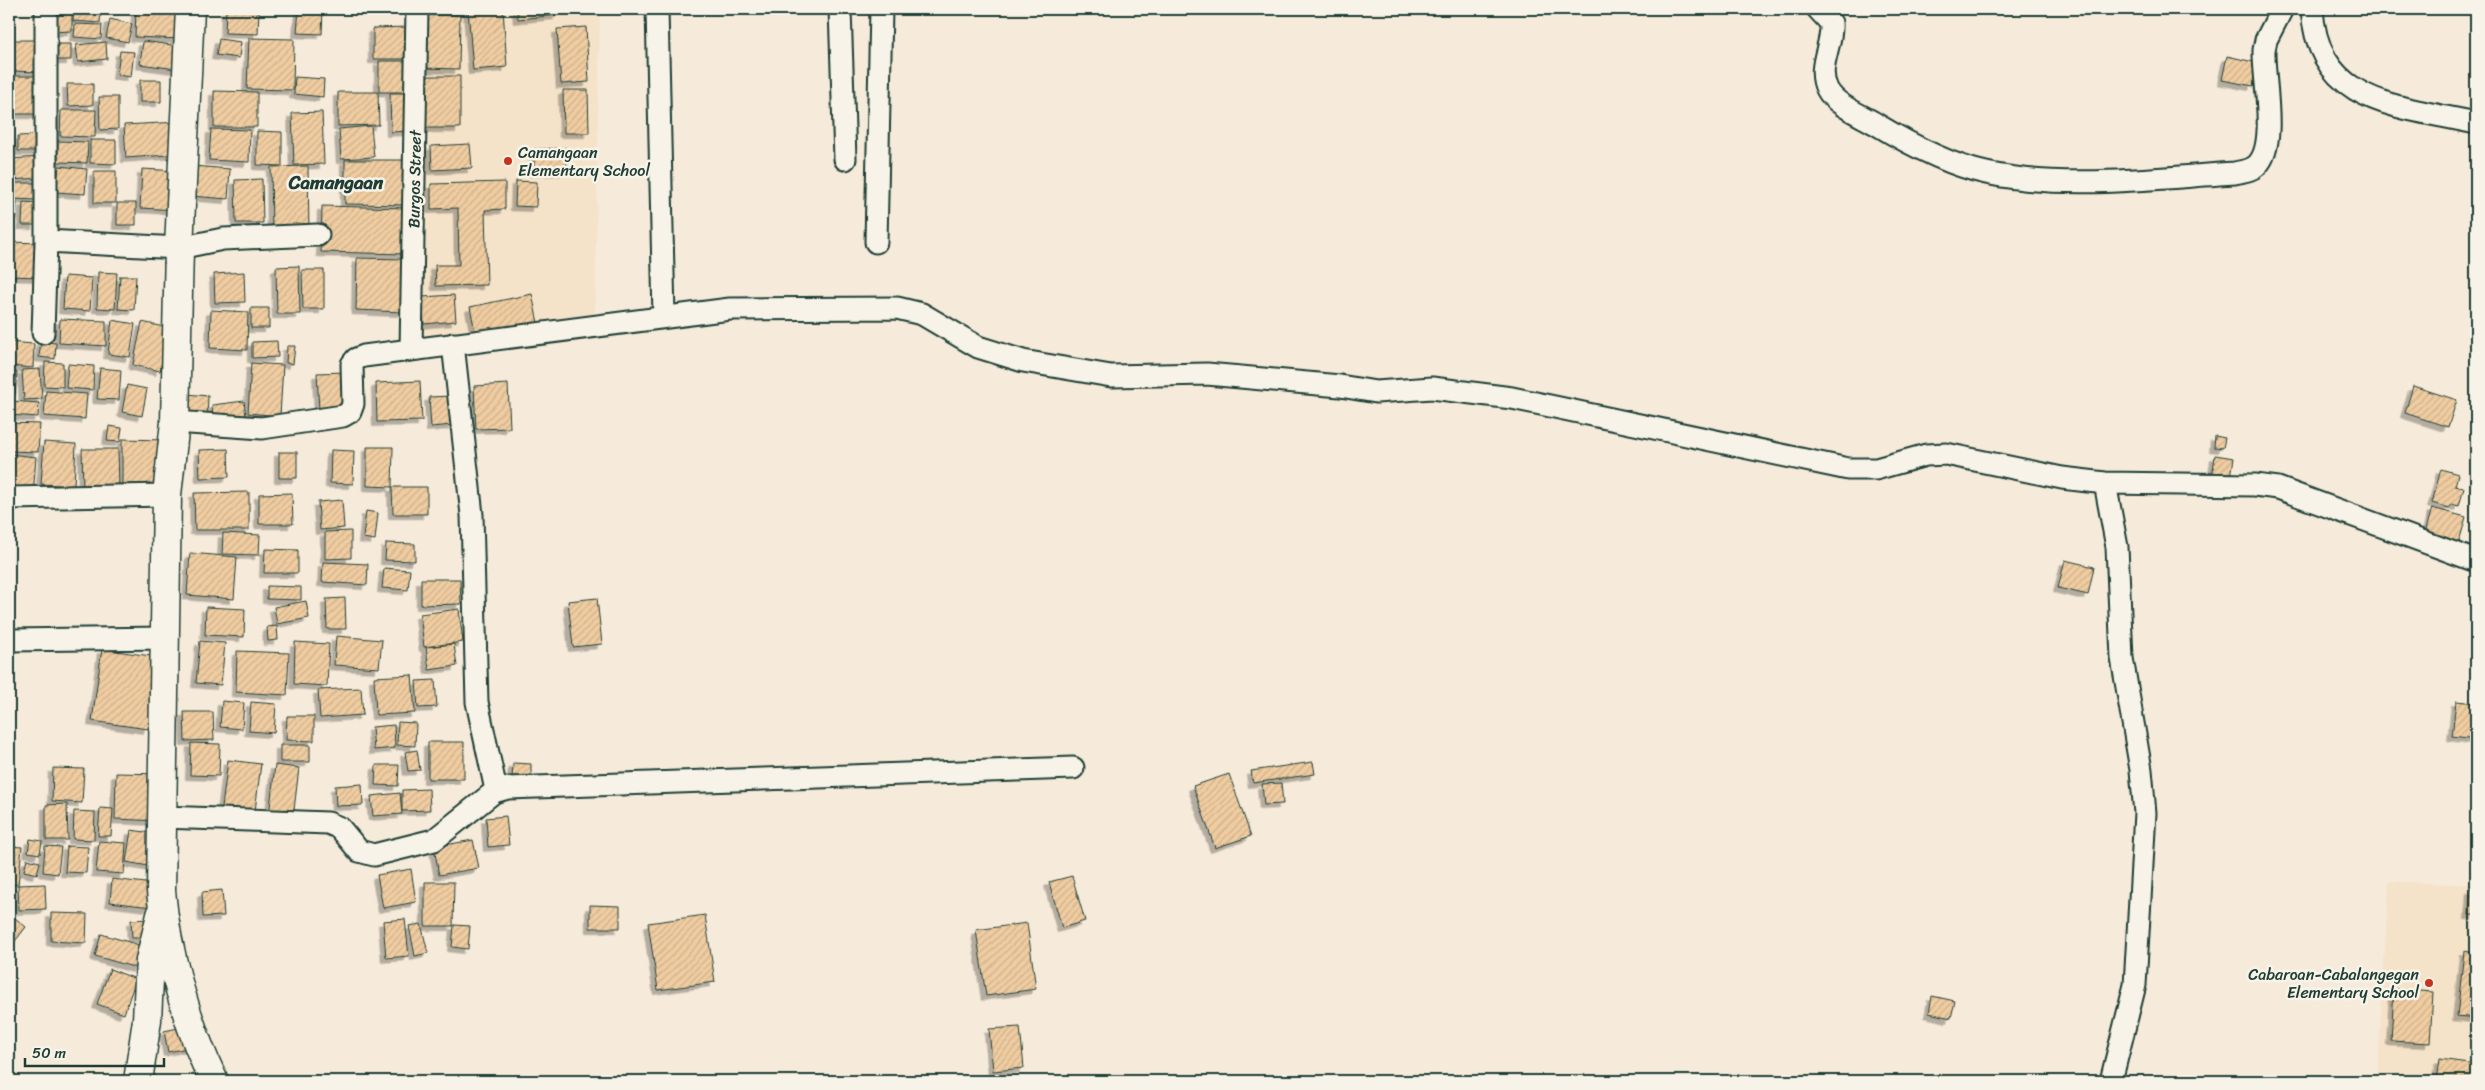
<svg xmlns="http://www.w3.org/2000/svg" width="2485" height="1090" font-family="Sriracha,sans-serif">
	<defs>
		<pattern id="building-hatch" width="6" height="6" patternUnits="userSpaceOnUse" patternTransform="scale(1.25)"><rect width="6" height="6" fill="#f0cca1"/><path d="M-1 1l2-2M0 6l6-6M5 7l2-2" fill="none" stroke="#cdb08b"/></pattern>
		<filter id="shadow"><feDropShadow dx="-4.5" dy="4.5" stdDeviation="0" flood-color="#0004"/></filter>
	</defs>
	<rect width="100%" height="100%" fill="#f6ebda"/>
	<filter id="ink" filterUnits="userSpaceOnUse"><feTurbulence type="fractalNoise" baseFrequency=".02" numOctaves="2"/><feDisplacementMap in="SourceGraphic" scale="10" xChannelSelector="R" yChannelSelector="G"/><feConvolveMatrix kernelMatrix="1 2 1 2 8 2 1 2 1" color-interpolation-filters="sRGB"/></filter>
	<g filter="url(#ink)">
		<path fill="#f4e2c9" d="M423 9H600L595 314 528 331 414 345Z
			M2389 881 2476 885V1081H2377Z"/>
		<path fill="url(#building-hatch)" stroke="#1f3d34" filter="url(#shadow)" d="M74 9H101L100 23 73 21Z
			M136 9H182L180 39 135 37Z
			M226 9H259L258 34 225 33Z
			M299 9H323L322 34 297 33Z
			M468 9H503L507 67 473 70Z
			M517 9H558V15L518 19Z
			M72 10V31L50 32 49 11Z
			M424 15H460L459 69 423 68Z
			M110 19 132 24 128 42 106 38Z
			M75 24 102 25 101 39 74 37Z
			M409 27V59H373V28Z
			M586 27 589 82 561 84 557 29Z
			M249 38 294 39 293 90 247 89Z
			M219 39 241 42 239 58 216 55Z
			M9 40H44L43 72 9 71Z
			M143 41 179 46 176 69 140 64Z
			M106 42 107 59 78 62 76 45Z
			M49 44H71V60H49Z
			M120 51 134 52 131 77 117 75Z
			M2227 56 2258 63 2253 86 2222 80Z
			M379 61H406V92H379Z
			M9 76H38V114H9Z
			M425 76H460V128H425Z
			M295 77 324 79 323 97 294 94Z
			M140 80H161V102H140Z
			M67 84H93V105L68 106Z
			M563 90H588L589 133H564Z
			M214 91 257 92V127H214Z
			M338 92H378L379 125 338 126Z
			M390 93H409L410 131 391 132Z
			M99 97H118V129L100 130Z
			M61 110H96L95 137 60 136Z
			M322 112 324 164 294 165 292 113Z
			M179 122 181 154 126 158 124 125Z
			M371 126 374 157 341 159 339 129Z
			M211 129 250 130 249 162 209 160Z
			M257 131 282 132V166L257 165Z
			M40 135V151H18V136Z
			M90 140H116V164L90 163Z
			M58 141 88 142 87 163 58 162Z
			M470 144 472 168 432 170 431 146Z
			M567 148V171L534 172V149Z
			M40 157 42 178 9 180V159Z
			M345 160H410V205L345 204Z
			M59 166 87 169 85 194 56 192Z
			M193 166 230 169 228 199 191 196Z
			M308 166 309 232H272L271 167Z
			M142 169 178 171 177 210 140 208Z
			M94 171H116V203H94Z
			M262 179 263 223H236L235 180Z
			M516 181 537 182 536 207 515 206Z
			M505 182V209L485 210 487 285 436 286 435 265H459L458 208 431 209V184Z
			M12 183H38L37 200 12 199Z
			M9 201 17 202 15 220H9Z
			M23 202 37 203 36 225H22Z
			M117 203H136V225H117Z
			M322 206 407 208 406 254 321 252Z
			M9 242 40 243 39 277 9 276Z
			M357 258 403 259 402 312 356 310Z
			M299 266 300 314H277L276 267Z
			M302 270H324V309H303Z
			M98 272 117 273 115 309 97 308Z
			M244 272 245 302 215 303 214 274Z
			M65 276 92 278 90 311 63 309Z
			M120 276H136L134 310 118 309Z
			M532 294 538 323 476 336 470 307Z
			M454 295 456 321 424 324 422 297Z
			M251 308H269V328H251Z
			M211 310 248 312 247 350 210 348Z
			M60 319 106 321V346L59 343Z
			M112 320 135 324 130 357 108 354Z
			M142 322 169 328 160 371 133 365Z
			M41 341 56 343 55 359 39 357Z
			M277 341 278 357 252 358V342Z
			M9 342 34 344 33 368 9 366Z
			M287 346H295L293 364 286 363Z
			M45 362 63 363V387L44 386Z
			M251 363 283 365 280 416 248 413Z
			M68 364 94 366 93 390 66 388Z
			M100 368 121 370 119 400 97 399Z
			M40 369 42 399 24 400 22 370Z
			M9 372H17L15 395H9Z
			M345 372 346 409 319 410 317 373Z
			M420 381 422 421 377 422 376 383Z
			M508 384 510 428 476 429 474 386Z
			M127 385 147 389 142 416 122 412Z
			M2413 386 2457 400 2448 427 2405 413Z
			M46 391 87 394 85 419 44 416Z
			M187 394 208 396 207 421 186 420Z
			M451 396 453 425 431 427 429 397Z
			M12 401 39 403 38 417 11 415Z
			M244 401 246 416 213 420 212 405Z
			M9 423 40 424 38 452 9 451Z
			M109 426 122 428 120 442 107 441Z
			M2215 436 2225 438 2223 448 2214 447Z
			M122 439 166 440V485L122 484Z
			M44 442 76 444 74 486 41 484Z
			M367 447H393L392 487 367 486Z
			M82 449H118L119 488H83Z
			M228 449 229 477 200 478 199 450Z
			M331 450 354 451 353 484 330 483Z
			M279 452H297V478H279Z
			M9 454 36 457 33 497 9 495Z
			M2215 455 2234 458 2230 483 2212 480Z
			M2441 469 2458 474 2455 486 2464 488 2459 506 2451 504 2449 508 2432 503Z
			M392 487H427V514H393Z
			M249 492V530H195L194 493Z
			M292 493 293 524H259V494Z
			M342 500 344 528 320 530 318 502Z
			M2432 508 2466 517 2457 549 2423 540Z
			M366 511 378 513 375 540 363 538Z
			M351 531V558L325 559V532Z
			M223 533 260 535 259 555 222 554Z
			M386 543 415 544V561L385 560Z
			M265 549 298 550V573H264Z
			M190 553 237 557 234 599 187 595Z
			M2065 560 2094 567 2088 595 2058 588Z
			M323 562 368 564 367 585 322 582Z
			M384 568 410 570 408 590 382 588Z
			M421 579H460L461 604 421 605Z
			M267 586 301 587V600L267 599Z
			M345 598 346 629H327L326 599Z
			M597 598 602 644 573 647 568 601Z
			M306 601 309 618 277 624 274 607Z
			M206 607 245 609 244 637 205 635Z
			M459 609 463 642 424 647 420 614Z
			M277 626 278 640 268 641 267 627Z
			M336 636 382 640 379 668 334 665Z
			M200 641 225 643 221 685 196 683Z
			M295 642 329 644 327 686 294 684Z
			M454 644 457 666 429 670 426 647Z
			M102 649 158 657 148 729 92 721Z
			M237 651 289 653 287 695 236 692Z
			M412 675 415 713 376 715 374 677Z
			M435 680 437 707 418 708 416 681Z
			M361 688 363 715 320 718 318 690Z
			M222 701 244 703 242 729 220 727Z
			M2456 701 2476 703V739L2452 736Z
			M251 702 276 704 274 733 249 731Z
			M184 712H213L214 740 185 741Z
			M287 716H314V741L286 740Z
			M398 722 416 723 415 746 397 745Z
			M394 725 395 748 374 750 372 727Z
			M428 742H464V779H428Z
			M191 743 220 744 219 776 190 775Z
			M280 745H310V762H280Z
			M417 750 420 770 408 771 405 752Z
			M228 760 261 764 254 819 221 815Z
			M1313 762 1315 774 1253 783 1251 771Z
			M513 763 531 764V780L512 779Z
			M275 765 299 768 293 818 269 816Z
			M376 765H399L398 786 375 785Z
			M53 768 84 769 82 803 52 801Z
			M116 773 162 774 160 821 115 819Z
			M1229 774 1251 836 1215 848 1193 786Z
			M1281 783 1283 804 1264 805 1262 784Z
			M362 784 363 805 336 806 335 786Z
			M429 789 430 810 402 811V790Z
			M400 793 402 814 373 816 371 796Z
			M67 804 68 840H46V805Z
			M100 808 113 809 111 836H98Z
			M74 811 95 812 94 840 73 839Z
			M506 816 509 845 488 847 486 818Z
			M131 830 159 834 154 867 126 862Z
			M30 839 42 841 40 854 28 852Z
			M473 840 479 868 439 875 434 847Z
			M99 841 126 843 124 874 96 872Z
			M9 846 22 847 18 885 9 884Z
			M45 846 61 847 58 874 43 872Z
			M67 846 88 847 86 873 65 872Z
			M27 859 40 862 37 874 24 871Z
			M411 869 416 902 383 908 377 875Z
			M1072 876 1085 921 1062 928 1049 882Z
			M112 879 154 884 151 907 110 902Z
			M425 882H454L453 926H425Z
			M45 884 46 909 19 910 18 885Z
			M2471 889H2476V915H2469Z
			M222 890 224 916 203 917 202 892Z
			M590 905 620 906V928H590Z
			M9 913 26 927 9 949Z
			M51 913 87 914 86 943 51 941Z
			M705 915 715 982 658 990 648 923Z
			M150 919 151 938H132L131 920Z
			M405 919 409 956 386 958 383 921Z
			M1027 923 1036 989 986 996 976 930Z
			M421 924 428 953 415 956 409 926Z
			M454 925 470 926 468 949 452 947Z
			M101 934 143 946 137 968 95 956Z
			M2464 951 2476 953V1018L2457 1016Z
			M110 969 136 979 124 1014 97 1004Z
			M2394 989 2433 992 2430 1043 2391 1041Z
			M1932 996 1955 1001 1951 1018 1929 1013Z
			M188 1026 192 1047 168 1052 164 1031Z
			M1020 1027 1024 1068 993 1071 989 1029Z
			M2439 1059 2476 1064V1081H2436Z"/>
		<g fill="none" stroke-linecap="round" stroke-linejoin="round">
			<g stroke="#1f3d34" stroke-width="25">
				<path id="street" d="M46 9V241L179 248 223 239 318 235
					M657 9 664 317
					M840 9 845 159
					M1818 9 1831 23C1833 45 1816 67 1827 89 1835 105 1861 115 1876 124 1909 144 1948 165 1986 173 2064 190 2155 178 2235 173 2242 171 2251 171 2257 165 2278 145 2263 78 2264 50L2266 40 2282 9
					M2312 9C2318 106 2401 106 2476 123
					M876 242 881 9
					M43 333 46 241
					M453 344 472 515 477 702 496 790
					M411 350 417 9
					M175 422 262 428 343 416 350 412 353 404 352 364 356 359 364 356 730 309 897 308 922 314 978 347 1023 361 1111 376 1207 374 1340 386 1376 392 1432 388 1512 398 1848 469H1876L1926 455 1946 454 2062 478 2105 483 2255 485 2278 488 2476 561
					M2105 483 2117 547 2122 658 2141 770 2145 813 2135 985 2111 1081
					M9 498 167 495
					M9 640 165 638
					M162 817 328 823 340 828 359 851 374 855 434 840 494 792 508 788 1073 768"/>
			</g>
			<g stroke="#1f3d34" stroke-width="31">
				<path id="secondary" d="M190 9 179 248 175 422 167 495 161 891C166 951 188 1028 214 1081
					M138 1081 147 1020 150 960 161 915"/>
			</g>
			<use href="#street" stroke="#f7f3e8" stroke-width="21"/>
			<use href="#secondary" stroke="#f7f3e8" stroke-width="28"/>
		</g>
	</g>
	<g fill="#c8321e" stroke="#f7f3e8" stroke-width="2">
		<circle cx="508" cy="161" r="5"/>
		<circle cx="2429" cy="983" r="5"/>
	</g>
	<g text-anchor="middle" stroke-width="5" stroke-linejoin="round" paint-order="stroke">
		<g font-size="16" fill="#1f3d34" stroke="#f7f3e8" text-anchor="start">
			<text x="518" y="158">Camangaan<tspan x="518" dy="18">Elementary School</tspan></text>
			<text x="2419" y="980" text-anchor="end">Cabaroan-Cabalangegan<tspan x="2419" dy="18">Elementary School</tspan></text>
		</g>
		<g font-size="16" fill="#1f3d34" stroke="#f7f3e8">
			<text transform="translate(414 179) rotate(-89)" y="6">Burgos Street</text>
		</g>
		<g font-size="19" font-weight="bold" fill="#1f3d34" stroke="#f7f3e8">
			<text x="336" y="189">Camangaan</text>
		</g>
	</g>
	<rect width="2485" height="1090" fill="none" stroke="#f7f3e8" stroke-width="30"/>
	<rect x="15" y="15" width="2455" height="1060" fill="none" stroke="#1f3d34" stroke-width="2" filter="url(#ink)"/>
	<path d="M25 1058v8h139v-8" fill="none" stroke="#1f3d34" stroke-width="2.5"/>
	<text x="32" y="1058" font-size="15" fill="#1f3d34" stroke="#f7f3e8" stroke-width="4" paint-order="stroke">50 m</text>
</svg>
